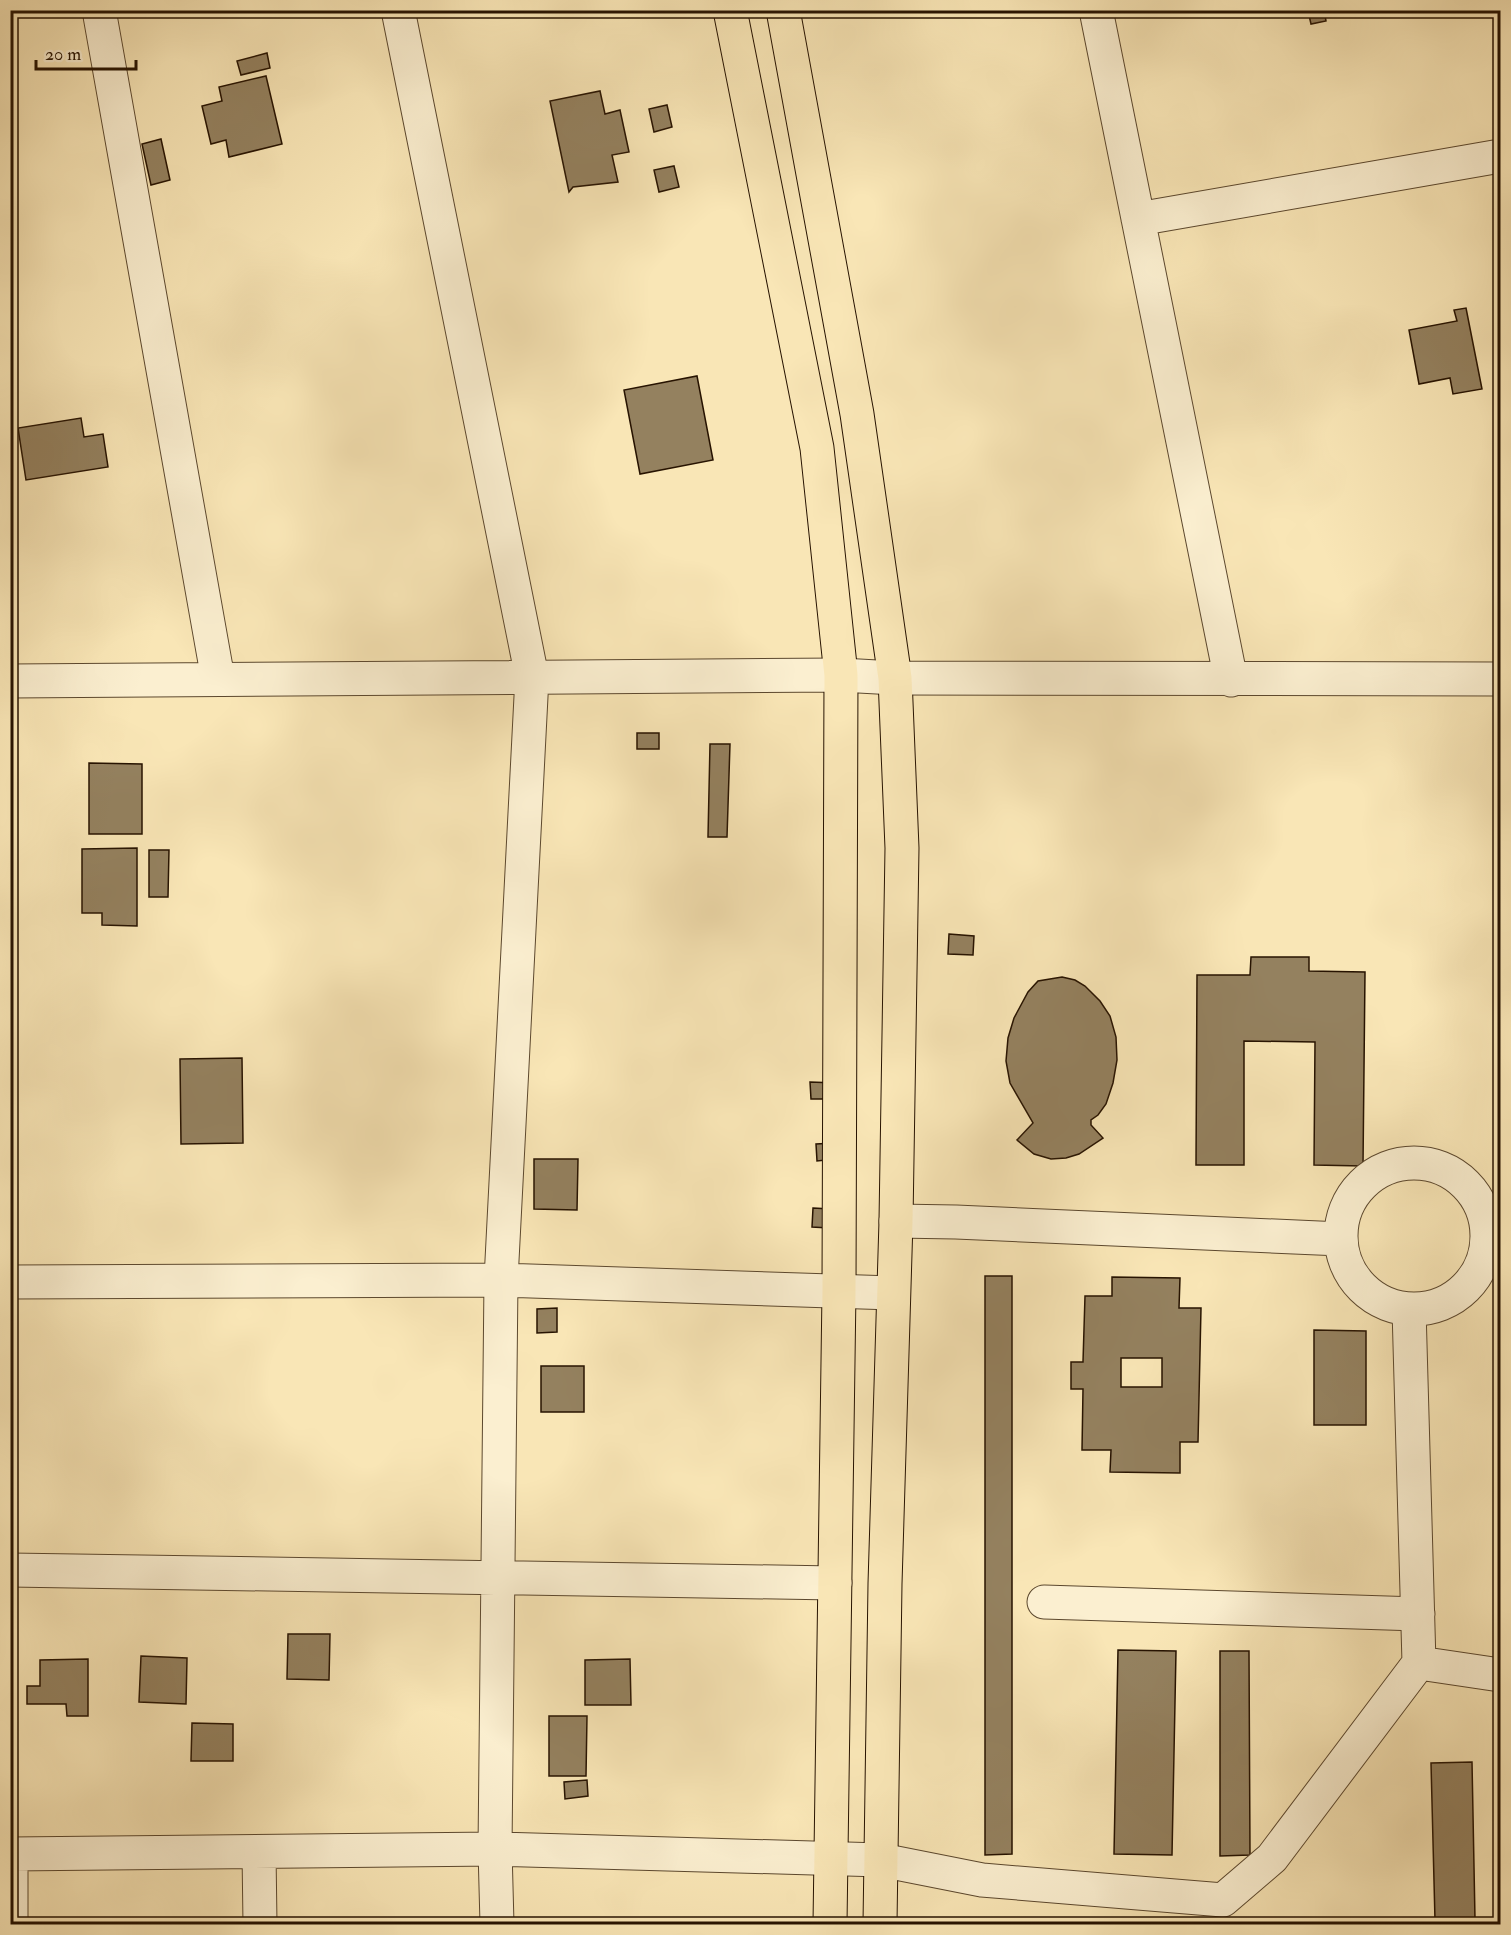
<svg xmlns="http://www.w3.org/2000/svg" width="1511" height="1935" font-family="'IM FELL Double Pica',serif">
	<rect width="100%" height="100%" fill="#f9e6b6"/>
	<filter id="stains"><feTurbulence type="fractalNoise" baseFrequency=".00333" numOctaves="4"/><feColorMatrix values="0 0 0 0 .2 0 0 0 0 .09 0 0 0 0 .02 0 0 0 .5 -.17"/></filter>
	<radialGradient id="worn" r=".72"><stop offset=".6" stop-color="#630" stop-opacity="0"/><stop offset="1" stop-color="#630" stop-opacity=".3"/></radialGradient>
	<path fill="#94815f" stroke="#271301" stroke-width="1.5" fill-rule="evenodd" d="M1324 10 1326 21 1311 24 1308 11Z
		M267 53 270 68 241 75 237 61Z
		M266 76 282 144 229 157 226 140 211 144 202 106 222 101 219 87Z
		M600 91 605 114 620 110 629 152 612 155 618 182 573 187 569 192 550 101Z
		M667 105 672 127 654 132 649 109Z
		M161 139 170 180 151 185 142 144Z
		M674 166 679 187 659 192 654 170Z
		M1466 308 1482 389 1453 394 1450 378 1419 384 1409 330 1457 321 1454 310Z
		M697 376 713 460 640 474 624 390Z
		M81 418 84 437 103 434 108 467 26 480 18 428Z
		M637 733H659V749H637Z
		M710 744H730L727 837H708Z
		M89 763 142 764V834H89Z
		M137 848V926L102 925V913H82V849Z
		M149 850H169L168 897H149Z
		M949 934 974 936 973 955 948 954Z
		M1251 957H1309V971L1365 972 1363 1166 1314 1165 1315 1042 1244 1041V1165H1196L1197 975H1250Z
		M1062 977 1075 980 1085 986 1100 1001 1110 1016 1116 1037 1117 1060 1113 1083 1106 1104 1098 1115 1091 1120V1125L1103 1138 1079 1154 1066 1158 1051 1159 1034 1154 1017 1140 1033 1123 1010 1083 1006 1061 1008 1038 1014 1018 1028 992 1038 981Z
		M242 1058 243 1143 181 1144 180 1059Z
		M810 1082 836 1083V1099H811Z
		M834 1143 835 1159 817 1161 816 1144Z
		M534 1159H578L577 1210 534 1209Z
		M813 1208 830 1209 829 1228 812 1227Z
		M985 1276H1012V1854L985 1855Z
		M1112 1277 1180 1278 1179 1308H1201L1198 1442H1180V1473L1110 1472 1111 1450H1082L1083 1389H1071V1362H1083L1085 1296H1112ZM1121 1358H1162V1387H1121Z
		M557 1308V1332L537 1333V1309Z
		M1314 1330 1366 1331V1425H1314Z
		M541 1366H584V1412H541Z
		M288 1634H330L329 1680 287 1679Z
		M1118 1650 1176 1651 1172 1855 1114 1854Z
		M1220 1651H1249L1250 1855 1220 1856Z
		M141 1656 187 1658 186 1704 139 1702Z
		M88 1659V1716H67L66 1704H27V1686H40V1660Z
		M630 1659 631 1705H585V1660Z
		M549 1716H587L586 1776H549Z
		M192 1723 233 1724V1761H191Z
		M1472 1762 1475 1919 1435 1920 1431 1763Z
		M587 1780 588 1796 565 1799 564 1782Z"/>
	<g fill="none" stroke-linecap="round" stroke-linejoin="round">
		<g stroke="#5c482e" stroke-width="35">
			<path id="minor" d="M99 10 218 679
				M398 10 532 677 501 1280 495 1849 497 1924
				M1096 10 1231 680
				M1138 219 1500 156
				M10 681 841 675 895 678 1500 679
				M1341 1236a73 73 0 1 1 146 0a73 73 0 1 1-146 0Z
				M896 1221 956 1222 1341 1239
				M10 1282 501 1280 893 1293
				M10 1570 835 1583
				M1044 1602 1418 1614
				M1419 1663 1500 1675
				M259 1852 260 1924
				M11 1924V1854L495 1849 881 1860 982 1880 1223 1900 1272 1858 1419 1663 1409 1309"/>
		</g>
		<g stroke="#271301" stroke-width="35">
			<path id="major" d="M730 10 817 448 841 675 839 1291 830 1924
				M783 10 857 414 895 678 902 848 896 1221 885 1584 880 1924"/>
		</g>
		<use href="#minor" stroke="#fbefd0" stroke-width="33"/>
		<use href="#major" stroke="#f9e6b6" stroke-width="33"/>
	</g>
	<rect width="1511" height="1935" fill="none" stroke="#f9e6b6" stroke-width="36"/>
	<rect x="12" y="12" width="1487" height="1911" fill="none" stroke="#271301" stroke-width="3"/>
	<rect x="18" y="18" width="1475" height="1899" fill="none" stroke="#271301" stroke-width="1.5"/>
	<path d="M36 60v9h100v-9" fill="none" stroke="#271301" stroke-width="3"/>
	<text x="45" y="60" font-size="18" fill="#271301" stroke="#fbefd0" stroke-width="4.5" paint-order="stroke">20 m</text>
	<rect width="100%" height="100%" filter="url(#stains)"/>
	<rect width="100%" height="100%" fill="url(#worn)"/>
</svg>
